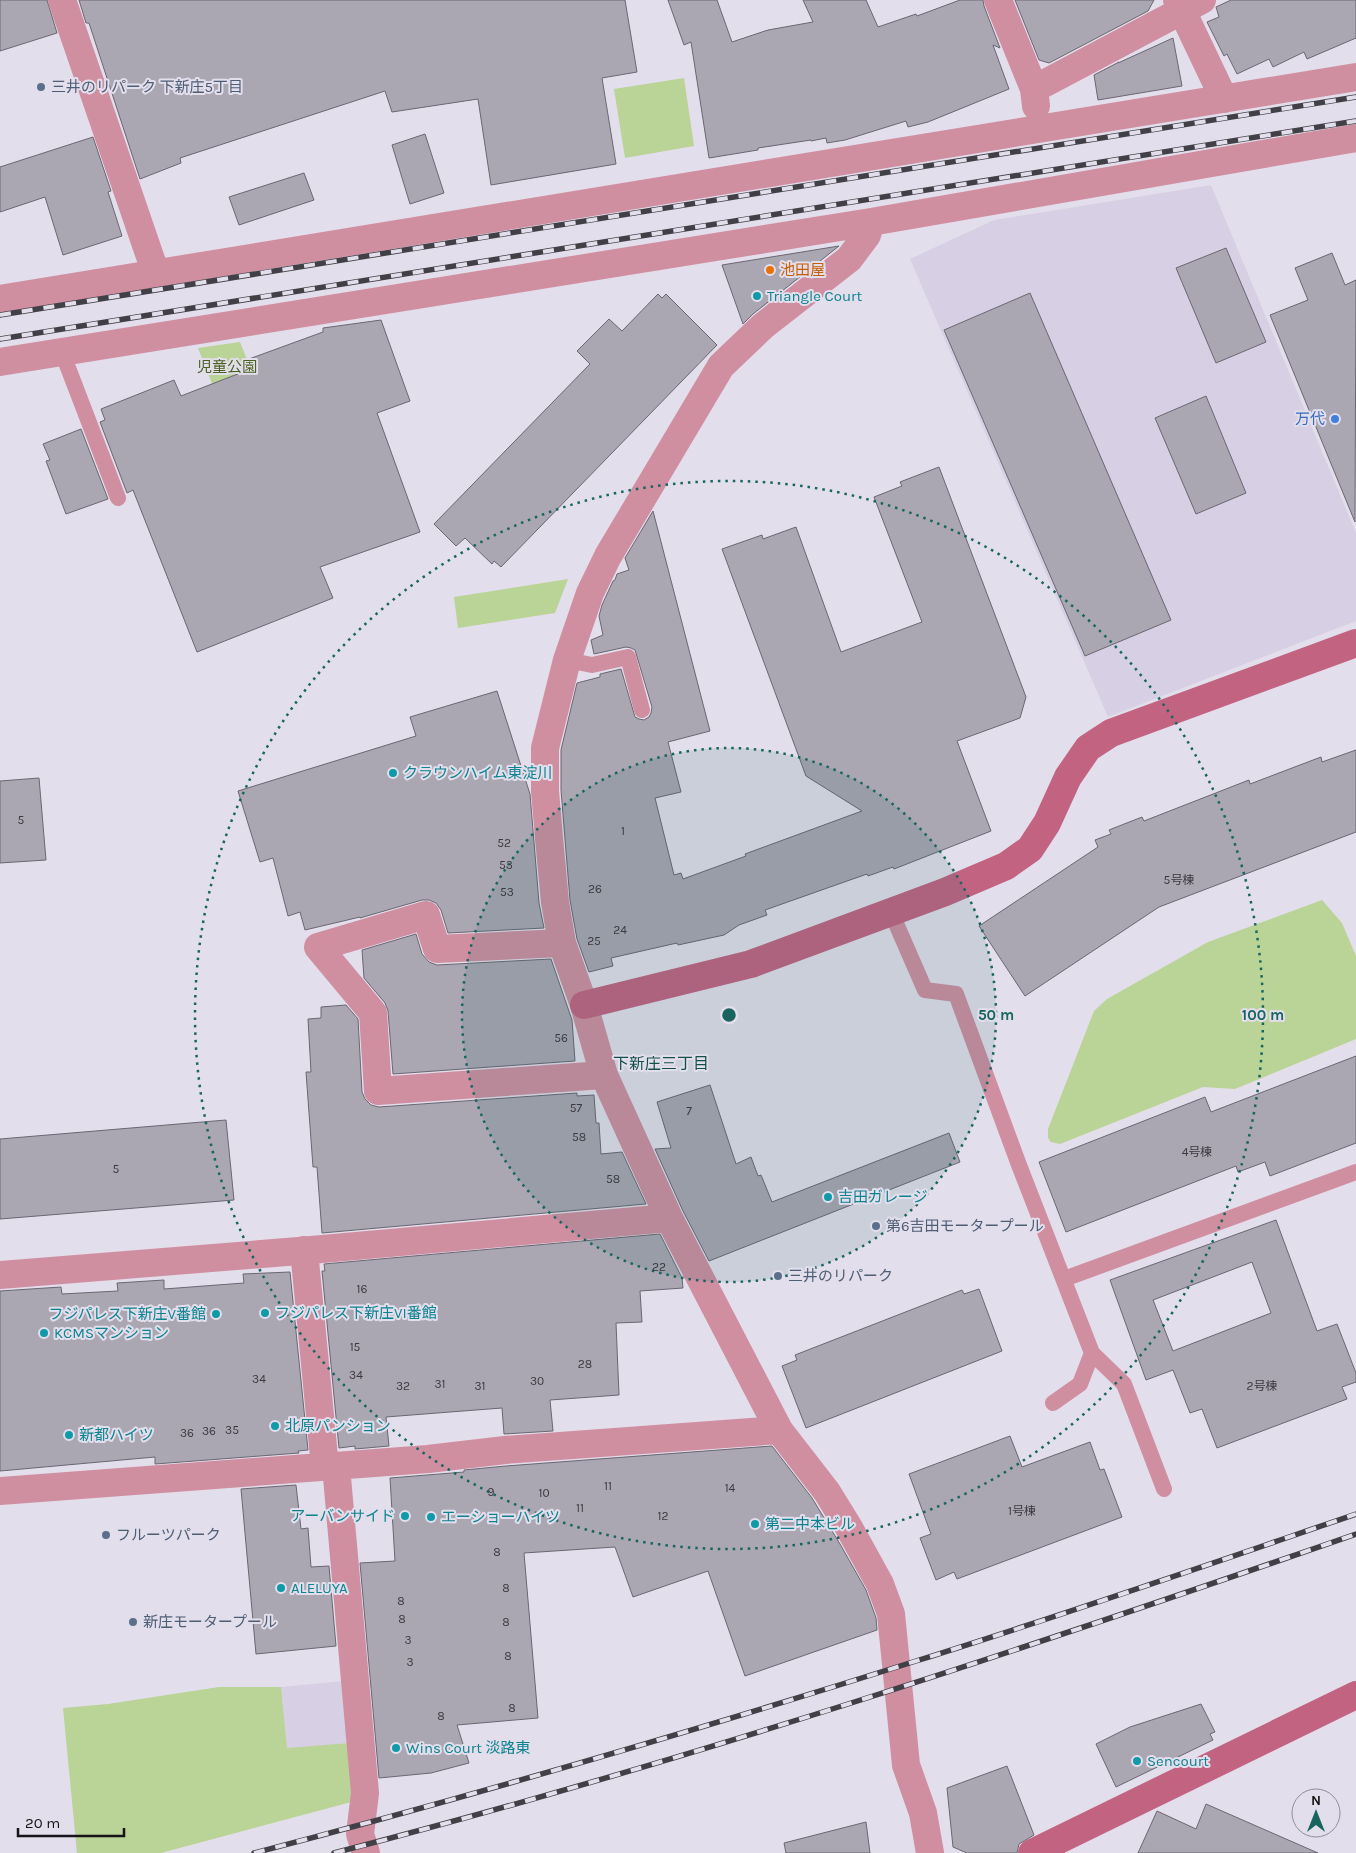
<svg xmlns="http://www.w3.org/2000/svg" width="1356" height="1853" font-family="Karla,'Noto Sans JP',sans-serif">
	<rect width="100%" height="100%" fill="#e3deeb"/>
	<path fill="#d7d0e4" d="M1211 185 1356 533V621L1108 717 910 259 994 220Z
		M343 1681 349 1743 287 1749 281 1687Z"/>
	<path fill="#bad396" d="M684 78 694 146 625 158 614 89Z
		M240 342 263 400 225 416 198 348Z
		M568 579 555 613 458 628 454 597Z
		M1322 900 1342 923 1356 956V1039L1235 1089 1203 1087 1060 1144 1051 1142 1048 1138V1129L1094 1011 1107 999 1208 942Z
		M219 1687H281L287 1748 349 1743 355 1801 161 1853H77L63 1708 108 1704Z"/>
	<path fill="#aaa6b2" stroke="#6a6672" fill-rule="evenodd" d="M0 0H47L57 33 0 51Z
		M79 0H625L637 72 602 78 616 164 491 185 478 99 392 112 385 91 180 158 181 163 140 179 89 23H86Z
		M668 0H717L732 42 768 30 813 22 803 0H866L878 27 916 14 917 16 960 0H983L984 6 1000 48 993 45 1009 89 928 122 908 127 906 121 845 140 827 143 826 138 811 141V140L758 148V150L709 158 691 42 684 45Z
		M1015 0H1154L1148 11 1049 63 1039 60Z
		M1231 0H1356V38L1307 59 1304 52 1273 67 1269 59 1237 74 1227 54 1224 56 1207 22 1219 17 1216 7Z
		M1173 38 1182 86 1098 100 1094 75 1119 62 1118 63Z
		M425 134 444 193 410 204 392 145Z
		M93 137 111 191 108 192 122 236 63 255 45 197 0 212V167Z
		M304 173 314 200 239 225 229 197Z
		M839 246 753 314 743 324 722 265Z
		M1226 248 1266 342 1216 363 1176 268Z
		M1332 253 1345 285 1356 280 1355 522 1270 315 1308 300 1295 268Z
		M1030 293 1171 620 1085 656 944 330Z
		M658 294 662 298 666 294 717 345 501 567 494 561 492 564 465 538 456 546 434 524 590 364 577 351 609 319 622 331Z
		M381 320 410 401 377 413 420 532 320 567 333 598 197 652 133 490 127 493 100 422 105 420 101 409 174 380 181 396 253 368 249 359 323 332V328Z
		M1206 396 1246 493 1196 514 1155 418Z
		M81 429 108 499 66 514 46 461 50 460 43 444Z
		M939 467 1026 697 1020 718 957 741 991 831 894 869 893 867 868 876 867 874 765 910 767 915 739 925 724 935 678 945 677 943 611 958 613 966 589 972 577 939 570 900 561 790V750L577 683 600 677V674L621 669 635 717 639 719 644 720 649 717 651 713 652 707 635 650 631 648 626 647 594 654 591 640 603 635 599 616 602 605 613 581 615 580 617 574 629 570 625 558 653 511 710 731 668 742 681 792 655 798 674 875 681 873 683 879 746 856 745 854 862 811 806 776 722 549 762 535 763 539 796 527 841 652 922 622 874 497 902 486 900 482Z
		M497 691 530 794 539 903 544 928 448 933 441 910 436 903 429 900H422L360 918V917L305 930 300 912 288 916 273 858 260 862 238 791 416 736 410 717Z
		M1356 750V832L1159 907 1025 996 979 926 1098 847 1095 840 1111 834 1109 830 1142 817 1144 821 1249 780 1250 784 1321 757 1322 762Z
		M39 778 46 860 0 863V781Z
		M416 934 422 954 429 962 437 965 551 959 572 1020 575 1061 393 1074 388 1011 385 1003 364 978 362 950Z
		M346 1005 358 1019 362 1092 365 1099 371 1105 379 1107 577 1093V1096L594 1095 596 1123H599L601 1154 622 1152 646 1204 322 1233 317 1167H313L306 1072H311L308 1019 321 1018V1007Z
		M1356 1056V1143L1270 1176 1265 1162 1238 1172 1236 1166 1066 1232 1039 1162 1205 1097 1211 1112Z
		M710 1085 736 1164 751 1157 758 1176 761 1175 772 1202 949 1133 960 1162 709 1261 683 1211 655 1149 671 1148 657 1102Z
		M226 1120 234 1200 0 1219V1139Z
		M1276 1220 1317 1331 1337 1324 1356 1373V1382L1342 1387 1347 1399 1217 1448 1202 1409 1190 1413 1173 1370 1146 1380 1110 1280ZM1252 1262 1271 1313 1173 1351 1153 1300Z
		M660 1234 682 1278 683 1288 640 1291 642 1322 616 1323 619 1395 550 1400 553 1431 504 1434 502 1408 450 1412 386 1417 389 1446 355 1449V1446L339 1448 322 1271H325L324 1264Z
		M290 1272 308 1450 298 1451 299 1453 155 1464V1457L0 1471V1291L61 1287 62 1294 118 1291 117 1283 164 1280V1289L244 1283 243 1274Z
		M979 1289 1002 1351 806 1428 782 1366 797 1360 795 1355 962 1290 964 1294Z
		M1010 1436 1022 1467 1090 1442 1100 1470 1104 1469 1122 1517 957 1579 954 1572 936 1580 920 1538 931 1534 909 1474Z
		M772 1446 812 1498 840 1544 866 1590 876 1618 877 1630 745 1676 708 1571 633 1597 615 1547 524 1553 538 1718 457 1725 469 1763 431 1773 379 1778 360 1563 395 1561 390 1478 464 1472V1470L506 1466Z
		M296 1485 301 1529 308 1528 311 1567 329 1566 336 1646 256 1654 241 1489Z
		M1201 1704 1215 1732 1210 1734 1213 1740 1116 1787 1096 1744 1130 1727Z
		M1007 1766 1034 1835 1019 1844 1017 1853H967L953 1847 947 1788Z
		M1206 1804 1318 1853H1138L1157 1811 1196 1829Z
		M866 1822 870 1853H786L784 1843Z"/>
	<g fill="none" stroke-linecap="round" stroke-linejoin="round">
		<path stroke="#d08ea1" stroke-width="16" d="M62 352 118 498
			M567 660 592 665 628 657 642 710
			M891 912 925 990 956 994 1019 1165 1092 1353 1124 1384 1164 1489
			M1064 1279 1356 1172
			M1053 1403 1080 1384 1092 1353"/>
		<path stroke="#d08ea1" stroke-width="28" d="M62 0 156 274
			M998 0 1034 89 1036 106
			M1177 0 1224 99
			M1034 89 1202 0
			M0 299 1356 77
			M0 362 871 222 1356 138
			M562 943 437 949 426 915 318 947 373 1013 378 1091 604 1075
			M669 1218 604 1075 584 1005 562 943 555 902 549 838 545 791V748L567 660 590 593 608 556 721 366 763 326 849 259 867 235 871 222
			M304 1250 325 1467
			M0 1275 311 1250 669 1218 779 1430
			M336 1466 365 1793 360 1834 366 1853
			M0 1491 428 1459 505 1450 779 1430 827 1492 848 1526 880 1584 891 1614 906 1765 923 1813 930 1853"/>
		<path stroke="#c26382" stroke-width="28" d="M584 1005 751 964 945 892 1006 866 1030 849 1047 823 1068 777 1088 748 1111 733 1356 643
			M1032 1853 1356 1695"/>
		<g stroke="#424047" stroke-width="5.5">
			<path id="rail" d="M0 315 1356 97
				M0 339 1356 121
				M254 1853C476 1795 697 1730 916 1661 1064 1615 1210 1564 1356 1514
				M334 1853C679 1764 1019 1651 1356 1534"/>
		</g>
		<use href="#rail" stroke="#e3deeb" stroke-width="4" stroke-dasharray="11" stroke-linecap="butt"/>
	</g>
	<circle cx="729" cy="1015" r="267" fill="#18655f" fill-opacity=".12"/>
	<g fill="none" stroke="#18655f" stroke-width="2.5" stroke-dasharray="2.5 5">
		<circle cx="729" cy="1015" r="267"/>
		<circle cx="729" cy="1015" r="534"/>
	</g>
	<g fill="#5c6f8a" stroke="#e3deeb" stroke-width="2">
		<circle cx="41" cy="87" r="5"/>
		<circle cx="876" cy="1226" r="5"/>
		<circle cx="778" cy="1276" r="5"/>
		<circle cx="106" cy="1535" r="5"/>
		<circle cx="133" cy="1622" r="5"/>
	</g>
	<circle fill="#e8710a" stroke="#e3deeb" stroke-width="2" cx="770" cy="270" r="5"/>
	<g fill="#0f9aa8" stroke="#e3deeb" stroke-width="2">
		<circle cx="757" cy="296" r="5"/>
		<circle cx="393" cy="773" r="5"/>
		<circle cx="828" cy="1197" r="5"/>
		<circle cx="265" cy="1313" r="5"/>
		<circle cx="216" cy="1314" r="5"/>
		<circle cx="44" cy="1333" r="5"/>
		<circle cx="275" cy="1426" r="5"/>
		<circle cx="69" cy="1435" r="5"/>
		<circle cx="405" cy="1516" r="5"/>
		<circle cx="431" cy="1517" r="5"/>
		<circle cx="755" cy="1524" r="5"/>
		<circle cx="281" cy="1588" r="5"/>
		<circle cx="396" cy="1748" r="5"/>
		<circle cx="1137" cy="1761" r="5"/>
	</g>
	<circle fill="#3f7fe0" stroke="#e3deeb" stroke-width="2" cx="1335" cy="419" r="5"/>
	<g text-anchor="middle" stroke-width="4" stroke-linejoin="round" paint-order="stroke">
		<g font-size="12" fill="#3b383f">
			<text x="21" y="824">5</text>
			<text x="623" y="835">1</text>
			<text x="504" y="847">52</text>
			<text x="506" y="869">53</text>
			<text x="1179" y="884">5号棟</text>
			<text x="595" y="893">26</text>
			<text x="507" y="896">53</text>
			<text x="620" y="934">24</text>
			<text x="594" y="945">25</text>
			<text x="561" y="1042">56</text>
			<text x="576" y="1112">57</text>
			<text x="689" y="1115">7</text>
			<text x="579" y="1141">58</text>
			<text x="1197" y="1156">4号棟</text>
			<text x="116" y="1173">5</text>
			<text x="613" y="1183">58</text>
			<text x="659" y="1271">22</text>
			<text x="362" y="1293">16</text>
			<text x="355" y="1351">15</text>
			<text x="585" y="1368">28</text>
			<text x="356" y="1379">34</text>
			<text x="259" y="1383">34</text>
			<text x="537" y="1385">30</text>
			<text x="440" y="1388">31</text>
			<text x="403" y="1390">32</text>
			<text x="480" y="1390">31</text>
			<text x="1262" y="1390">2号棟</text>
			<text x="232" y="1434">35</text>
			<text x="209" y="1435">36</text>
			<text x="187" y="1437">36</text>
			<text x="608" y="1490">11</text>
			<text x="730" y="1492">14</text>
			<text x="491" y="1496">9</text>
			<text x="544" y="1497">10</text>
			<text x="580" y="1512">11</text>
			<text x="1022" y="1515">1号棟</text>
			<text x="663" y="1520">12</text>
			<text x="497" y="1556">8</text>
			<text x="506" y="1592">8</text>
			<text x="401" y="1605">8</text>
			<text x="402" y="1623">8</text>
			<text x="506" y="1626">8</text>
			<text x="408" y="1644">3</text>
			<text x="508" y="1660">8</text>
			<text x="410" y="1666">3</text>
			<text x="512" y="1712">8</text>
			<text x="441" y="1720">8</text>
		</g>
		<g font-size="15" fill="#4e5e75" stroke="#e3deeb" text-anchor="start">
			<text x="51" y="92">三井のリパーク 下新庄5丁目</text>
			<text x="886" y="1231">第6吉田モータープール</text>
			<text x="788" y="1281">三井のリパーク</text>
			<text x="116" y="1540">フルーツパーク</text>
			<text x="143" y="1627">新庄モータープール</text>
		</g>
		<g font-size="15" fill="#c56008" stroke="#e3deeb" text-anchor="start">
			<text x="780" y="275">池田屋</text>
		</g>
		<g font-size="15" fill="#0d838f" stroke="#e3deeb" text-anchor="start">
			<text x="767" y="301">Triangle Court</text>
			<text x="403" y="778">クラウンハイム東淀川</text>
			<text x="838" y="1202">吉田ガレージ</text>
			<text x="275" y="1318">フジパレス下新庄VI番館</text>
			<text x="206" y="1319" text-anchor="end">フジパレス下新庄V番館</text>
			<text x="54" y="1338">KCMSマンション</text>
			<text x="285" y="1431">北原パンション</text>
			<text x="79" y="1440">新都ハイツ</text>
			<text x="395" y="1521" text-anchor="end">アーバンサイド</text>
			<text x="441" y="1522">エーショーハイツ</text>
			<text x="765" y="1529">第二中本ビル</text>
			<text x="291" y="1593">ALELUYA</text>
			<text x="406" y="1753">Wins Court 淡路東</text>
			<text x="1147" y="1766">Sencourt</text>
		</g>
		<g font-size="15" fill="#4a6122" stroke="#e3deeb">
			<text x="227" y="372">児童公園</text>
		</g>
		<g font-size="15" fill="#366cbe" stroke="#e3deeb" text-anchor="end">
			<text x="1325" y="424">万代</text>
		</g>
		<g font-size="16" fill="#134f4b" stroke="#e3deeb">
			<text x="661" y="1069">下新庄三丁目</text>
		</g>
	</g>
	<circle cx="729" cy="1015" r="8" fill="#18655f" stroke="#e3deeb" stroke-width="2.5"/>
	<g font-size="15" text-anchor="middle" font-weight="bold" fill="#18655f" stroke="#e3deeb" stroke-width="4" stroke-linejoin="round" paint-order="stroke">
		<text x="996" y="1020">50 m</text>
		<text x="1263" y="1020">100 m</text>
	</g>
	<g transform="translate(1316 1813)"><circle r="24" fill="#e3deeb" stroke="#918d97"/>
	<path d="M0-4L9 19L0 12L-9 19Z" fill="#18655f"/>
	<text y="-8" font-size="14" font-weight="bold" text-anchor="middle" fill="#161419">N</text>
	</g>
	<path d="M18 1828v8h106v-8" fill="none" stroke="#161419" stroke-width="2.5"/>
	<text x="25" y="1828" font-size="15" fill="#161419" stroke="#e3deeb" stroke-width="4" paint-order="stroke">20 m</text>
</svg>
